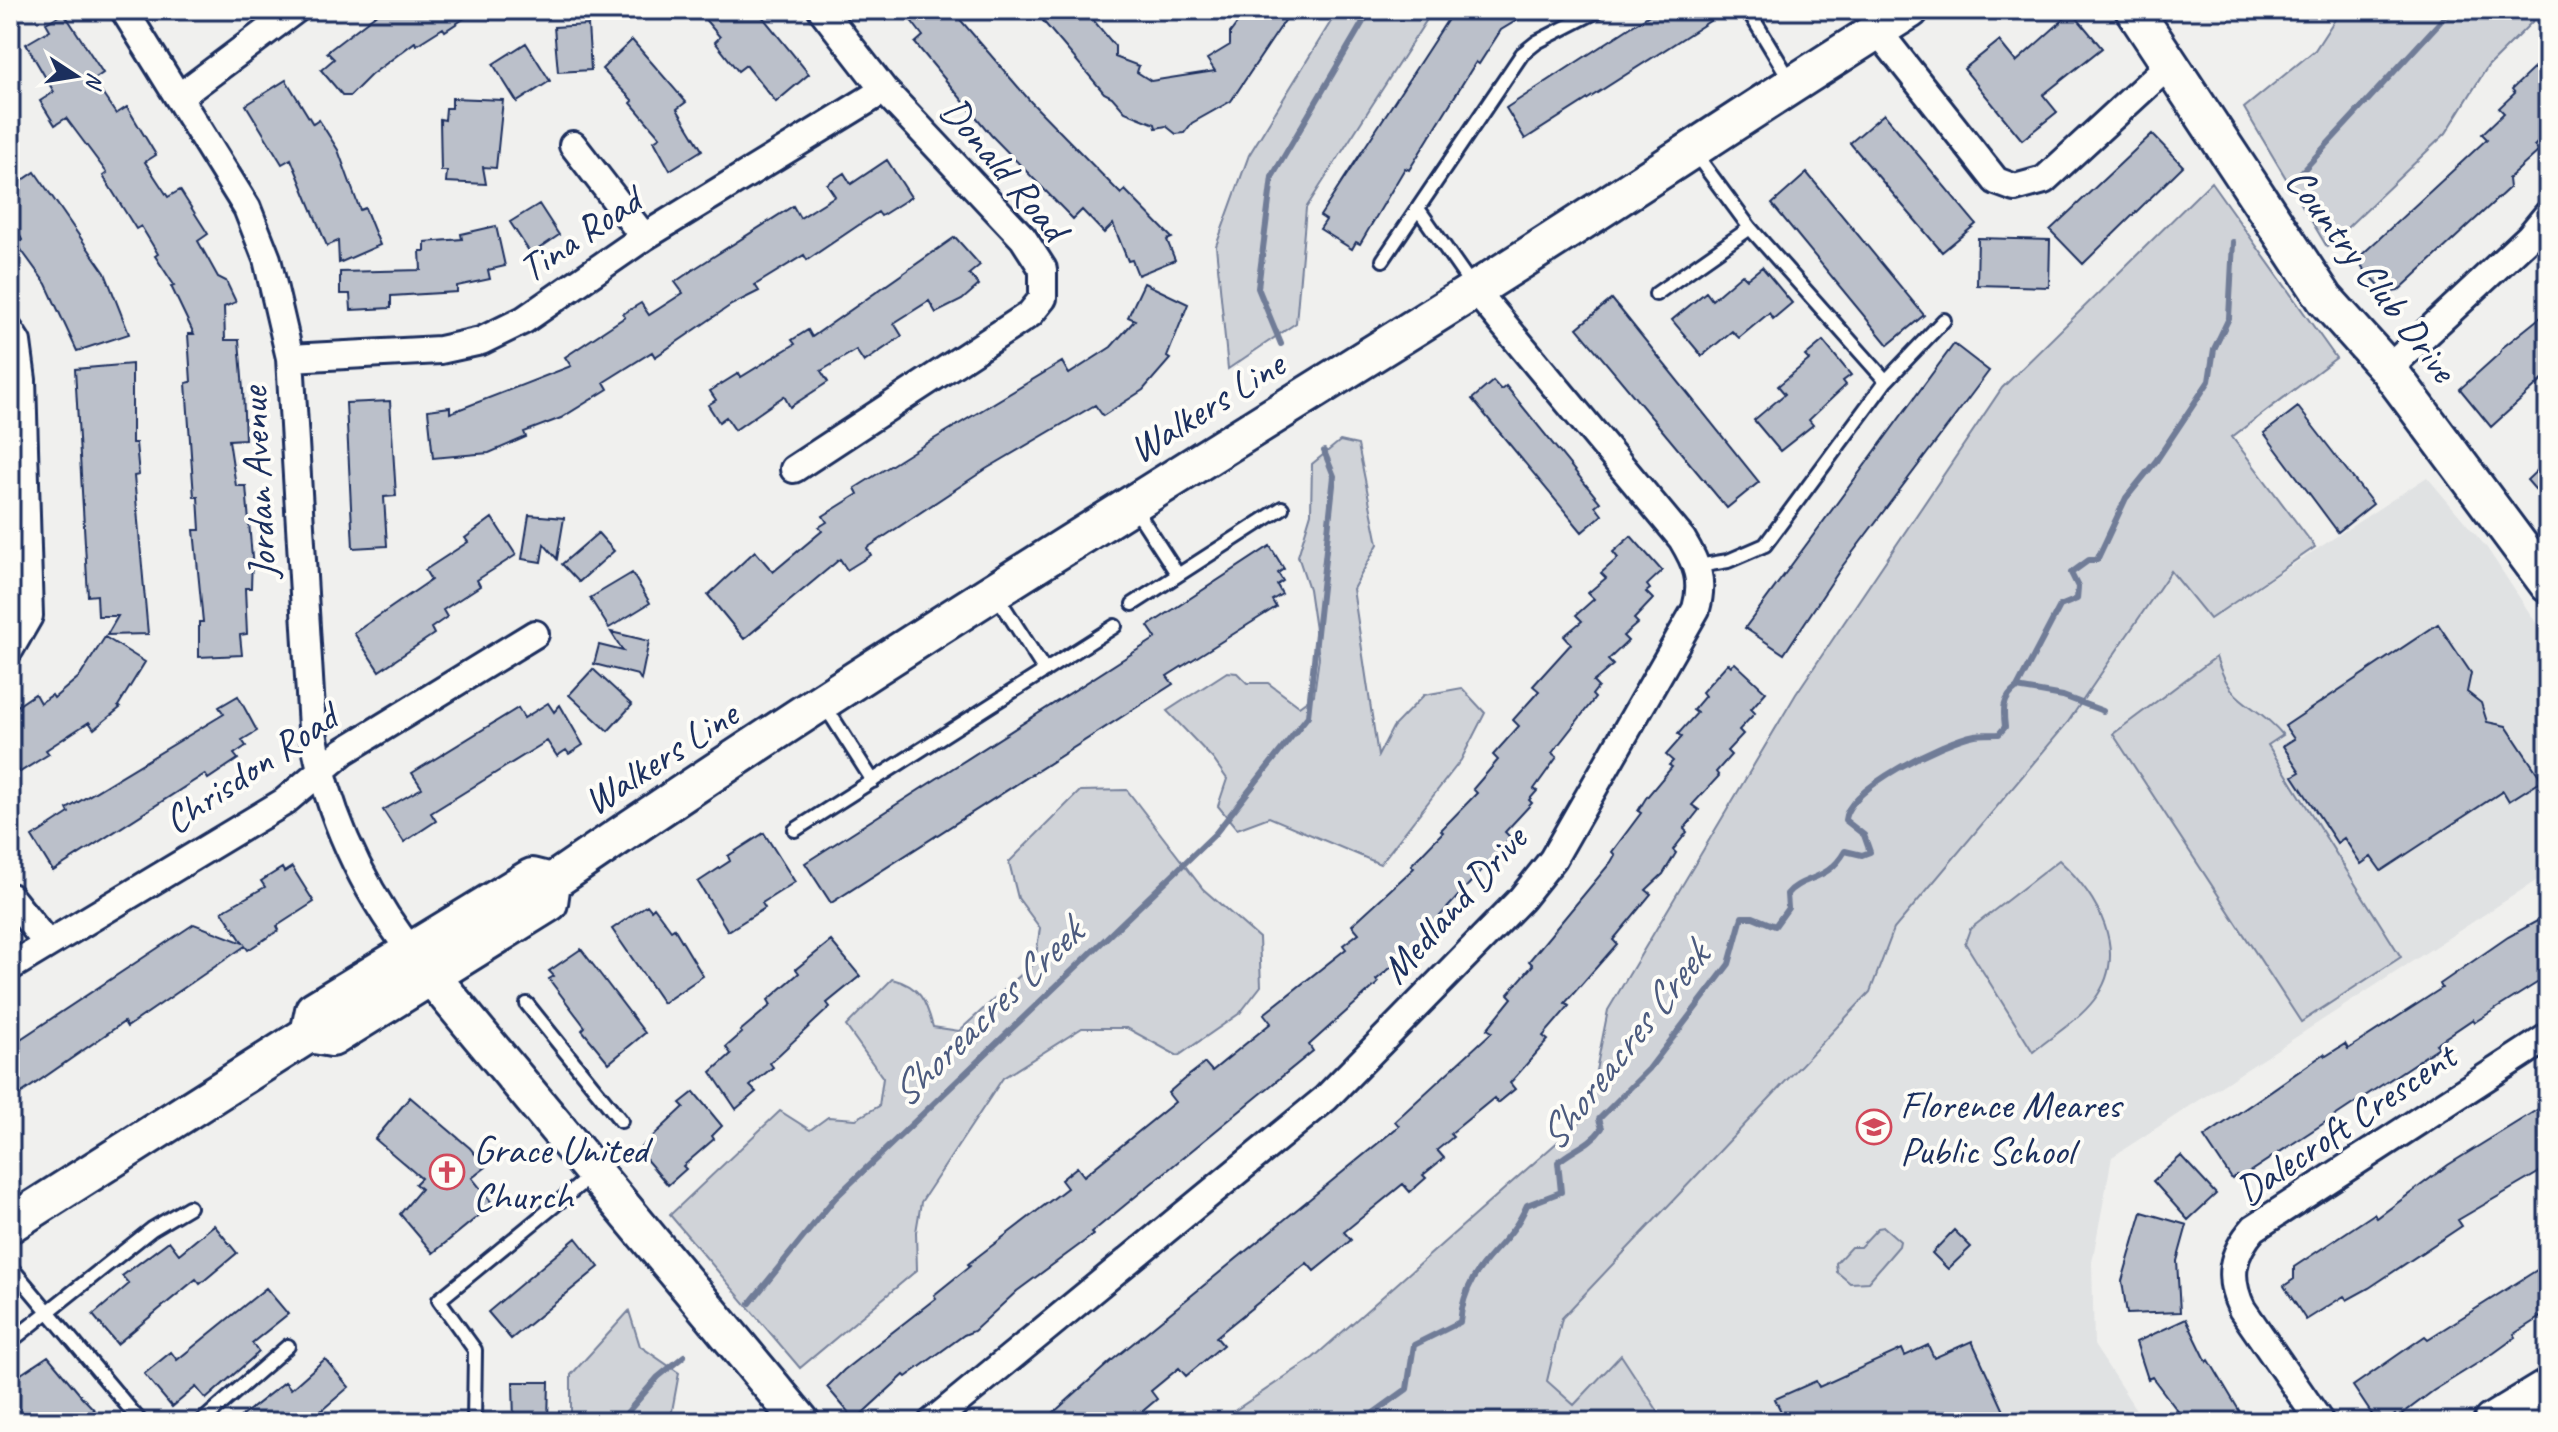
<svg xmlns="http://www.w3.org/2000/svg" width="2558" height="1432" font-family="Caveat,sans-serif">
	<rect width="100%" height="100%" fill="#f0f0ee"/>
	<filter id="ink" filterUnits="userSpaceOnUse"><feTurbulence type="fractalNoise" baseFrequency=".0125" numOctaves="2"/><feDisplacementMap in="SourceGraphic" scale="16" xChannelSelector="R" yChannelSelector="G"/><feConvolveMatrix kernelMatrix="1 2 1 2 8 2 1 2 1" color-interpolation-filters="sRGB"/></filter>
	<g filter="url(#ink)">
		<path fill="#e0e2e3" d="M2427 477 2487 548 2548 641V873L2112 1157 2092 1262 2094 1345 2144 1422H1665L1621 1355 1574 1405 1547 1381 1562 1318 1870 992 1894 929 2068 722 2172 570 2210 619Z"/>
		<path fill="#d0d3d8" stroke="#76819b" stroke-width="2" d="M1338 10H1433L1306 208 1296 323 1228 369 1216 246 1249 155Z
			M2341 10H2544L2488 66 2446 133 2327 247 2244 108 2315 50Z
			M2211 182 2336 358 2232 437 2315 547 2210 619 2171 571 2068 722 1894 929 1870 992 1562 1318 1547 1381 1574 1405 1621 1355 1665 1422H1218L1313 1358 1587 1116 1608 1010 1796 694 2002 388Z
			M1340 441 1358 445 1378 544 1353 589 1378 756 1393 727 1424 695 1462 688 1485 713 1461 760 1380 864 1269 817 1237 829 1218 806 1227 779 1213 759 1167 711 1227 672 1237 673 1247 683H1268L1299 706 1314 695 1319 657 1309 589 1298 556 1311 513 1312 464Z
			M2216 657C2233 710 2252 698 2283 735L2268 745 2401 957 2301 1022 2113 734Z
			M1127 790 1203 889 1259 938 1261 986 1240 1013 1178 1056 1127 1028H1082L1003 1078 921 1202 916 1232 917 1270 800 1368 670 1215 780 1111 810 1130 828 1117 856 1119 879 1106 883 1078 846 1026 892 979C920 986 926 1001 933 1027L959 1031 1035 962 1040 928 1018 898 1009 862 1080 791Z
			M2059 860C2097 895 2131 952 2094 1000 2079 1020 2052 1036 2033 1052L1965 943 1970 929Z
			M1884 1227 1900 1241 1899 1246 1868 1282 1850 1283 1837 1272 1836 1263 1851 1247H1860L1878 1228Z
			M629 1311 640 1346 679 1373 670 1422H571V1375Z"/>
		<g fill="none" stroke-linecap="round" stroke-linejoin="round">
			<path stroke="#6f7b97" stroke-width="6" d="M2297 177 2451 10
				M1281 344 1258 288 1272 177 1370 10
				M2017 688 2063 696 2103 711
				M750 1303 835 1198 1215 834 1308 716 1334 476 1324 451
				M619 1422 658 1377 684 1356
				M1361 1422 1407 1389 1414 1345 1460 1322C1466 1260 1506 1254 1527 1205L1561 1192 1558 1162C1573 1149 1590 1145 1602 1128L1599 1119 1649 1069 1729 964 1742 917H1753L1775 926 1788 908 1787 894C1801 876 1828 882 1845 851L1862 855 1870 852 1864 835 1845 820C1847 788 1944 741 1975 735 1983 734 1991 734 1999 734L2005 727C2003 710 2002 699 2017 688L2060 606 2077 599 2078 587 2071 573 2089 560H2097L2126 498 2156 461 2209 381 2214 349 2229 318 2233 242"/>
		</g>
		<path fill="#bbc0ca" stroke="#1b2f5e" stroke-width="2" d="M382 10H477L445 31 443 28 416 45 415 42 371 75 350 96H343L321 70 334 59 327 52Z
			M697 10H757L809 74 776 102 746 65 738 71 715 42 720 37Z
			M903 10H952L1031 102 1121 194 1125 190 1172 238 1167 240 1175 260 1138 275 1132 260 1128 261 1113 224 1104 233 1082 210 1073 219 991 135 915 43 923 36Z
			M1039 10H1085L1115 46V57L1139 66 1137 72 1151 81 1215 71 1207 59 1230 45V33L1247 10H1292L1231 101 1192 123 1184 133 1176 134 1166 126 1156 128 1155 124 1125 112 1112 97 1104 93 1043 21 1046 18Z
			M1454 10H1534L1501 30 1479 64 1476 62 1409 170 1405 168 1360 244 1356 242 1352 249 1320 229 1326 220 1320 216Z
			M1657 10H1727L1525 139 1506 108Z
			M2072 12 2102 48 2043 95 2057 112 2022 140 1964 69 1999 41 2016 62Z
			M64 13 103 73 93 80 116 114 127 107 156 155 145 162 168 197 180 190 208 234 198 241 218 277 226 281 236 302 224 307 225 340H239L243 390 245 439 229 440 236 486H246L252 558 251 588H245L247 634 240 635 242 655 199 657V622H203L194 530H200L198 497H194L186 383 191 382 188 334H194L171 286 174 285 155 256 158 254 141 226 136 229 103 176 107 173 66 118 55 125 40 101 54 92 26 44 50 30 46 23Z
			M588 25 591 70 558 72 554 27Z
			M632 40 686 102 677 109 702 150 670 170 654 141 660 137 631 103 633 101 602 69Z
			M526 43 550 81 517 102 493 64Z
			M2548 55V133L2534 146 2539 151 2508 179 2509 188 2398 291 2386 293 2356 260 2487 139 2482 134 2504 113 2499 108 2515 93 2512 89Z
			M286 80 313 124 319 120 338 150 360 210 365 208 380 245 339 263 338 241 327 246 291 159 282 164 246 105Z
			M452 98 503 100 496 168 483 167 486 184 446 182 447 171H441L440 119 445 120 446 108H452Z
			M1884 114 1976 224 1942 252 1850 143Z
			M2152 134 2183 166 2083 264 2050 230Z
			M887 160 911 197 881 216 878 212 807 260 804 255 755 285 759 291 731 305 655 357 652 352 604 382 608 389 561 418 524 432 526 437 489 453 433 458 428 410 450 407V413L571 366 565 357 625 317 623 314 641 303 649 315 683 293 675 282 694 269 793 206 800 218 835 196 827 184 844 173 851 184Z
			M35 172 105 273 129 334 77 351 46 284 17 244 22 240 10 216V189Z
			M1807 173 1924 315 1888 345 1772 204Z
			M539 204 559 235 531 254 510 222Z
			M496 226 505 266 488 270 490 279 457 286V292L391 296V308L351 310 350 294H340V272L421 270 420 251H425V242L462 239 461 234Z
			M955 237 980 265 969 274 979 285 962 300 936 313 929 301 894 323 902 336 864 362 856 350 821 371 828 382 790 407 784 396 735 430 726 417 719 422 708 405 716 400 710 391 739 373 741 377 795 344 792 340 808 330 812 337Z
			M1978 238 2050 240 2049 287 1977 285Z
			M1762 267 1792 303 1773 319 1769 313 1739 338 1732 331 1702 356 1672 320 1706 292 1712 300 1742 274 1747 279Z
			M1144 283 1188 304 1167 357 1170 359 1143 390 1103 416 1095 405 986 469 867 548 871 555 847 570 840 559 744 639 708 595 755 551 773 572 822 531 819 527 827 522 823 516 858 494 855 488 914 451 1062 362 1069 374 1111 347 1135 320 1128 317Z
			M1612 299 1759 482 1727 508 1577 328Z
			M2548 311V375L2491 427 2460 389 2500 353 2502 348Z
			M1823 341 1851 375 1843 381 1846 385 1809 420 1813 425 1780 451 1754 420 1785 394 1778 386 1809 360 1805 356Z
			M1954 344 1989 371 1841 568 1784 654 1745 628Z
			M132 364V443H136L139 475 134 476 148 634 107 635 118 616H98L97 595 88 596 75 369Z
			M1493 381 1501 390 1506 386 1600 502 1595 506 1602 515 1582 532 1472 399Z
			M390 401 396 496 384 497 387 546 353 548 346 403Z
			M2298 407 2373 504 2338 532 2264 433Z
			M2548 460V504L2527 480Z
			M529 515 564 518 557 559 544 544 541 562 522 559Z
			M492 518 516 555 477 580 480 586 443 610 447 617 431 628 434 634 379 671 354 633 431 580 425 570 468 542 465 538Z
			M598 533 614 551 579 582 562 564Z
			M1631 536 1662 571 1647 585 1650 589 1646 592 1653 599 1634 619 1638 623 1623 636 1628 641 1608 660 1613 665 1593 682 1598 687 1592 695 1595 698 1552 753 1557 757 1534 789 1537 791 1529 800 1532 803 1505 832 1511 838 1400 960 1376 980 1378 983 1309 1045 1313 1051 1091 1233 1093 1235 1017 1291 974 1331 964 1335 906 1377 904 1375 855 1420 827 1387 844 1370 936 1298 934 1295 970 1266 968 1264 1067 1188 1061 1180 1077 1167 1084 1176 1175 1102 1168 1093 1183 1080 1205 1063 1212 1071 1271 1023 1264 1014 1346 949 1343 945 1359 933 1352 925 1414 868 1411 865 1443 832 1441 830 1477 793 1473 789 1498 760 1493 755 1519 726 1513 720 1539 691 1533 686 1571 644 1564 636 1582 621 1576 615 1594 599 1588 593 1606 578 1601 573 1618 558 1613 552Z
			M1270 546 1284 569 1278 573 1283 581 1277 585 1282 594 1272 600 1276 607 1167 676 1173 684 831 903 805 863 1156 638 1148 626Z
			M632 573 650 603 609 628 590 598Z
			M2438 624 2471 673 2467 692 2481 703 2487 722 2506 726 2542 780 2509 801 2503 791 2381 871 2371 857 2361 864 2344 838 2337 843 2293 776 2300 772 2283 746 2294 739 2285 726Z
			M611 632 649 641 641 680 638 675 594 664 599 645 623 651Z
			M105 637 145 662 118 706 120 708 94 729 89 722 46 750 49 754 20 772 10 756V711L35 694 40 703 52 695 54 698 80 676Z
			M1728 663 1731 666 1735 663 1766 692 1751 709 1755 713 1739 730 1743 734 1727 751 1731 755 1716 772 1719 776 1692 805 1699 810 1684 829 1687 832 1673 850 1676 853 1663 874 1646 890 1651 894 1613 940 1617 944 1565 1003 1569 1006 1543 1036 1548 1040 1510 1083 1515 1089 1498 1103 1494 1098 1450 1134 1453 1137 1437 1150 1444 1158 1423 1175 1426 1178 1410 1192 1403 1184 1344 1232 1351 1240 1335 1254 1314 1271 1307 1263 1216 1337 1223 1345 1186 1376 1179 1368 1151 1391 1157 1399 1130 1422H1043L1110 1362 1399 1126 1395 1121 1492 1032 1487 1029 1512 998 1508 994 1533 965 1529 961 1611 862 1615 855 1612 852 1641 813 1638 811 1646 798 1672 767 1669 765 1673 761 1666 755 1682 737 1678 734 1697 713 1693 710 1705 696 1702 692Z
			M593 669 632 705 608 731 569 695Z
			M238 696 257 731 242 740 246 746 234 754 238 759 208 779 205 774 53 871 32 837 69 813 67 809 224 714 219 707Z
			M548 703 554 712 560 705 583 745 569 754 566 750 557 756 547 741 431 813 436 821 404 842 383 810 422 788 412 773 518 708 524 718Z
			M764 833 795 882 762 903 765 908 728 931 698 882 730 861 728 856Z
			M292 867 314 902 277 926 279 930 248 950 245 946 127 1027 124 1022 10 1101V1046L194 924 243 943 222 911 265 887 261 881 282 868 284 872Z
			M647 905 651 910 654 907 671 930 674 928 703 976 663 1003 612 929Z
			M2548 915V976L2475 1022 2473 1019 2436 1044 2439 1047 2338 1114 2240 1178 2237 1175 2232 1179 2204 1137 2324 1054 2326 1056 2345 1044 2348 1049 2442 988 2440 984 2508 937Z
			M831 941 860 976 827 1003 830 1007 770 1063 773 1067 750 1086 756 1092 736 1109 711 1072 731 1054 726 1047 742 1033 740 1031 771 1005 768 1000 799 973 796 969Z
			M581 949 645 1033 609 1063 582 1030 585 1027 549 979 554 976 549 971Z
			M694 1092 722 1126 712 1136 714 1139 683 1166 686 1169 668 1185 638 1150 684 1107 680 1103Z
			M410 1097 470 1148 486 1167 472 1178 493 1204 433 1253 400 1214 421 1189 415 1184 421 1178 375 1139Z
			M2548 1103V1164L2538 1173 2458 1220 2462 1226 2369 1288 2347 1300 2344 1296 2306 1320 2284 1286 2294 1279V1267L2374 1214 2377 1218 2448 1165Z
			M2181 1156 2216 1194 2188 1220 2153 1181Z
			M2142 1212 2187 1225 2177 1261 2180 1312 2127 1314 2122 1281Z
			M214 1225 237 1253 200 1284 196 1279 117 1344 93 1315 129 1284 122 1276 169 1241 179 1254Z
			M1954 1230 1971 1247 1948 1269 1932 1253Z
			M576 1238 599 1267 511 1339 488 1312Z
			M2548 1263V1312L2514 1334 2516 1337 2494 1353 2433 1391 2397 1418 2395 1415 2385 1422H2377L2353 1386 2425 1336 2428 1339Z
			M266 1288 288 1314 252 1343 259 1352 206 1399 196 1387 172 1407 144 1374 171 1352 177 1360Z
			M2186 1319 2207 1362 2209 1360 2246 1422H2186L2152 1377 2148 1379 2136 1342Z
			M1972 1341 2009 1422H1786L1775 1399 1816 1381 1819 1387 1902 1349 1905 1356 1928 1345 1934 1358Z
			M48 1356 82 1397 106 1422H10V1360L21 1374Z
			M325 1359 349 1387 308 1422H234L285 1382 291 1389Z
			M513 1382H549L548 1422H514Z"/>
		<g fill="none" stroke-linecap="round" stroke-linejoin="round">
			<g stroke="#1b2f5e" stroke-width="18">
				<path id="lane" d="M1748 10 1792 83
					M1694 152 1750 228 1886 381 1765 545 1728 561 1698 566
					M1419 210 1472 286
					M1383 260 1522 54 1537 42 1599 10
					M1656 294 1750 228
					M1886 381 1944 320
					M1134 507 1178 575
					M997 596 1045 671
					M1133 604 1282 508
					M825 706 873 781
					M795 830 1115 626
					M527 1004 621 1121
					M10 1266 141 1422
					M10 1342 152 1229 189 1207
					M201 1422 288 1346
					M474 1422 475 1350 439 1300 593 1174"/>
			</g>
			<g stroke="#1b2f5e" stroke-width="32">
				<path id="street" d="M124 10 247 208 267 259 290 358 312 728C328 817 364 894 421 964
					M1877 30 1996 181 2015 188 2044 180 2170 64
					M179 97 295 10
					M573 145 644 237
					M10 331 17 342 22 380 29 616 10 649
					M290 358 440 350 481 341 524 320 644 237 884 90
					M2388 369 2529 237 2548 214
					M794 469 1030 314 1043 298V269L1023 238 884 90 822 10
					M10 897 46 942
					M10 967 284 802 344 751 535 634
					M932 1422 1326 1098 1521 899 1553 859 1696 609C1704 580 1697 564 1682 539L1475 290
					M2320 1422 2242 1309C2227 1278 2231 1254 2254 1228L2548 1037"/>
			</g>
			<g stroke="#1b2f5e" stroke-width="42">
				<path id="secondary" d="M2134 10 2325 299 2388 369 2548 584
					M421 964 801 1422
					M309 1034 314 1010 532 877 552 882
					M10 1224 309 1034 332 1038 549 903 552 882C852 675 1164 485 1473 291 1620 199 1763 101 1910 10
					M2492 1422 2548 1388"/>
			</g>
			<use href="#lane" stroke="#fdfcf7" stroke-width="12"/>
			<use href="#street" stroke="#fdfcf7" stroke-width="26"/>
			<use href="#secondary" stroke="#fdfcf7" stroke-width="36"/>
		</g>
	</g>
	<defs>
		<g id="school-ring" transform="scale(1.8)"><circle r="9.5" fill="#fdfcf7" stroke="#d1495b" stroke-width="1.5"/><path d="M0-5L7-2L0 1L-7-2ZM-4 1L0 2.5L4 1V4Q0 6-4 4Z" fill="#d1495b"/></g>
		<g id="church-ring" transform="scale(1.8)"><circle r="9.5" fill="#fdfcf7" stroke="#d1495b" stroke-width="1.5"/><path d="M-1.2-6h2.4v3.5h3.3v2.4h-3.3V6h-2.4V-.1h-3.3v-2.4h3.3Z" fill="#d1495b"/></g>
	</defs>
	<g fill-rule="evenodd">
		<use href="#school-ring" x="1874" y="1127"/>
		<use href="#church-ring" x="447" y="1172"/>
	</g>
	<g text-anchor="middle" stroke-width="8" stroke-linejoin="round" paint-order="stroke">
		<g font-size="40" fill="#1b2f5e" stroke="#fdfcf7">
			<text transform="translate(1005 168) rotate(50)" y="14">Donald Road</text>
			<text transform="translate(579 234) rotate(-34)" y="14">Tina Road</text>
			<text transform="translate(2372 274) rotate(53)" y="14">Country Club Drive</text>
			<text transform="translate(1206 406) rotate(-32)" y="14">Walkers Line</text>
			<text transform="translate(257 483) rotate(-93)" y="14">Jordan Avenue</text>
			<text transform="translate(660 757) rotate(-33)" y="14">Walkers Line</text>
			<text transform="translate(250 768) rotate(-34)" y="14">Chrisdon Road</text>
			<text transform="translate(1453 904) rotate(-48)" y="14">Medland Drive</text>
			<text transform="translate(2345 1123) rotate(-34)" y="14">Dalecroft Crescent</text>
		</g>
		<g font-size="40" fill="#1b2f5e" stroke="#fdfcf7" text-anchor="start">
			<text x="1900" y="1118">Florence Meares<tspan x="1900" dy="46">Public School</tspan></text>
			<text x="473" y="1163">Grace United<tspan x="473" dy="46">Church</tspan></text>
		</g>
		<g font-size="42" font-style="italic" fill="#4c5b7f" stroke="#fdfcf7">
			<text transform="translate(985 1012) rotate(-44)" y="15">Shoreacres Creek</text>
			<text transform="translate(1622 1046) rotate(-52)" y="15">Shoreacres Creek</text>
		</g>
	</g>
	<rect width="2558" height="1432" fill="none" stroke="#fdfcf7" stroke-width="40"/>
	<rect x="20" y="20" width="2518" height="1392" fill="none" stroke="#1b2f5e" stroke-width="3" filter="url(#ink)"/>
	<g transform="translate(76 76) rotate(102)" stroke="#fdfcf7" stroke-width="6" paint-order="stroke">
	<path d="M0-6L14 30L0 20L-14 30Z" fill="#1b2f5e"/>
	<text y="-12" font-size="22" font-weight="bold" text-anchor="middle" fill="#1b2f5e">N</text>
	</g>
</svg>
